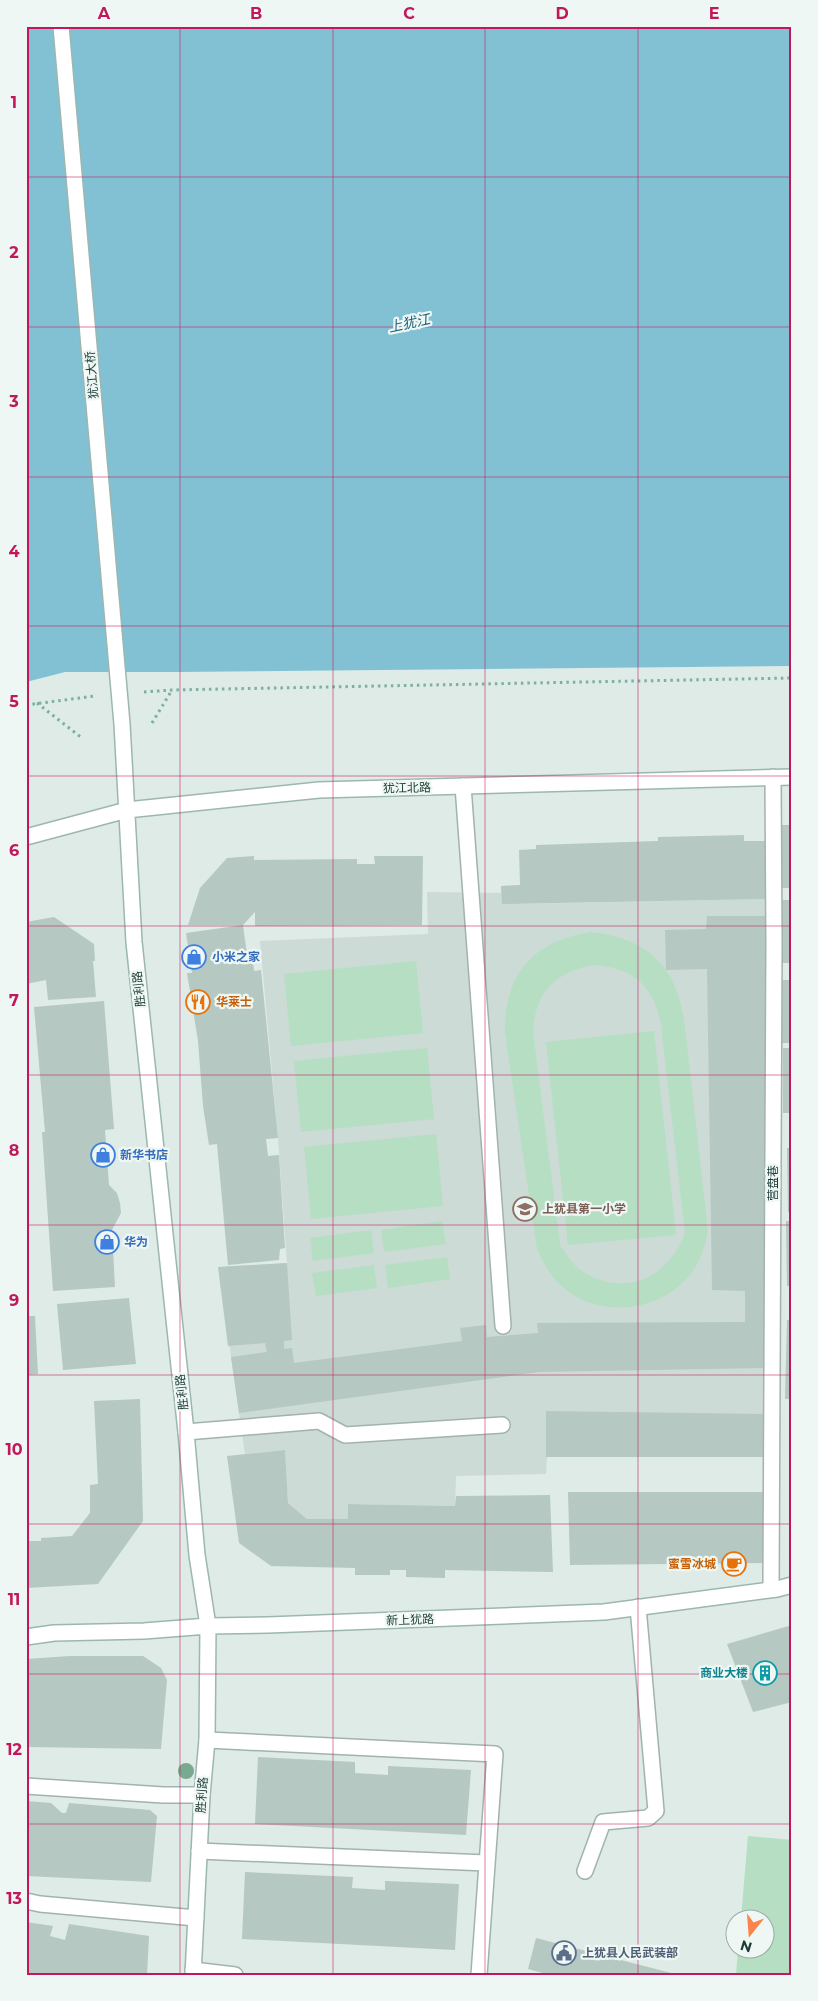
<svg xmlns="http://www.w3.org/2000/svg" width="818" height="2001" font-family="Montserrat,'Noto Sans SC',sans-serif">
	<rect width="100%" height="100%" fill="#deebe6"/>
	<path fill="#ccdbd5" d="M520 885V904L767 899 765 1457H547L546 1474 456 1476 455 1506 349 1504 348 1519H307L288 1503 285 1450 245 1454 218 1267 287 1263 278 1138 260 941 428 934 427 892 501 893V886Z"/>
	<path fill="#b5dec3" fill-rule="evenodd" d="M591 932C646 938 675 964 684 1019L708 1231C705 1245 701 1259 693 1271 664 1311 601 1321 563 1287 550 1277 544 1263 537 1249L505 1033C504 974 533 941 591 932ZM592 965C632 967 654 985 661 1025L685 1233C669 1277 625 1299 582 1271 573 1265 566 1254 560 1245L533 1032C535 993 554 973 592 965Z
		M416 961 423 1033 291 1046 284 974Z
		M654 1031 676 1235 568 1245 546 1042Z
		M427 1048 434 1119 301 1132 294 1061Z
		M436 1134 443 1206 311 1219 304 1147Z
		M442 1221 446 1244 384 1252 381 1230Z
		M371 1230 374 1253 313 1261 310 1238Z
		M447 1257 450 1279 388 1288 385 1265Z
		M374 1265 377 1288 316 1296 312 1273Z
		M748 1836 792 1840V1975H736L738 1949 766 1948V1918H741Z"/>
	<path fill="#82c1d4" d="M26 26H792V666L178 672H65L26 682Z"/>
	<path fill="#b6c8c2" d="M780 825H792V888H779Z
		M744 835V841H765L767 899 502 904 501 886 520 885 519 850 536 849V845L658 841V837Z
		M254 856V860L357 859V864H375L374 856H423L422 925 255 926V912L243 925 248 962 253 961 254 971 261 970 278 1138 266 1139 268 1156 279 1155 285 1248 280 1249 279 1260 228 1265 217 1144 209 1145 203 1106 198 1041 187 973H192L186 933 243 925H188L200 888 227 858Z
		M781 900H792V963H780Z
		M707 916H767L765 1368 539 1372 239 1413 231 1357 267 1352 265 1343 228 1346 218 1267 287 1263 292 1340 284 1341V1349L292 1348 294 1363 462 1341 460 1328 486 1325 487 1337 538 1333 537 1323 745 1322V1291L712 1290 707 969 666 970 665 930 706 929Z
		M54 917 94 944 95 961H93L96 997 48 1000 46 980 26 984V922Z
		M781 980H792V1043H781Z
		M104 1001 114 1129 105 1130 109 1185 117 1193 120 1203 121 1213 112 1230 115 1287 53 1291 42 1132H45L34 1007Z
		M783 1048H792V1113H783Z
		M787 1148H792V1212H788Z
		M786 1221H792V1286H787Z
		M129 1298 136 1364 63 1370 57 1304Z
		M26 1316H35L38 1374 26 1375Z
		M787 1320H792V1399H785Z
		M140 1399 143 1521 98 1584 26 1588V1541H41V1538L72 1536 90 1513V1485L98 1484 94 1401Z
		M546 1411 764 1414 765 1457H546Z
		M285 1450 288 1503 307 1519H348V1504L455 1506 456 1496 550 1495 553 1572 445 1570V1578L406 1577V1570H390V1575H355V1568L271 1566 239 1543 227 1456Z
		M568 1492H770L766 1563 570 1565Z
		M792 1625V1702L753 1712 727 1644Z
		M70 1656H143L161 1668 167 1680 161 1749 26 1747V1659Z
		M258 1757 355 1762V1773L388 1775V1766L471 1770 466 1835 255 1824Z
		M26 1801 51 1803 62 1813H66L69 1803 150 1810 157 1816 151 1882 26 1876Z
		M245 1872 353 1877 352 1888 385 1890V1881L459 1884 455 1950 242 1939Z
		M26 1922 53 1926 50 1936 65 1940 69 1924 149 1936 147 1975H26Z
		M536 1938 675 1974V1975H550L528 1969Z"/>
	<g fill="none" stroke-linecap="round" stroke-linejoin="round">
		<g stroke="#a1b3ae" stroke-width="18">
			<path id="lane" d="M463 786 503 1326
				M186 1432 319 1421 345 1435 502 1425
				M585 1871 603 1822 648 1818 656 1811 638 1607"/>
		</g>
		<g stroke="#a1b3ae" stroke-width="18">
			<path id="street" d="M771 1589 774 943 773 777
				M207 1740 495 1754 479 1975
				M26 1786 163 1795H202
				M199 1851 486 1863
				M26 1901 40 1904 196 1918
				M193 1970 235 1975"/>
		</g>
		<g stroke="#9cb7af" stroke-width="18">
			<path id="secondary" d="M61 26 122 724 134 942 186 1432 197 1555 208 1626 207 1740 202 1795 193 1975
				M26 837 127 810 319 790 792 777
				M26 1637 54 1633 144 1631 208 1626 268 1625 604 1612 777 1589 792 1585"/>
		</g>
		<path stroke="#7cb0a4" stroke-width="3" stroke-dasharray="2.5 4" stroke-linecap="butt" d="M144 692 172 690 792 678
			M37 703 82 738
			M26 705 95 696
			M152 723 172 690"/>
		<use href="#lane" stroke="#fff" stroke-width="15"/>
		<use href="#street" stroke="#fff" stroke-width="15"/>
		<use href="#secondary" stroke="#fff" stroke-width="15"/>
	</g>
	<circle fill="#79aa90" cx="186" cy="1771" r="8"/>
	<path fill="none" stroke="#c2185b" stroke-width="1" stroke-opacity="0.55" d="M180 26V1975M333 26V1975M485 26V1975M638 26V1975M26 177H792M26 327H792M26 477H792M26 626H792M26 776H792M26 926H792M26 1075H792M26 1225H792M26 1375H792M26 1524H792M26 1674H792M26 1824H792"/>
	<defs>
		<g id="shop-ring" transform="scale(1.25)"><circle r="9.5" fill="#eef7f3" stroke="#3f7fe0" stroke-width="1.5"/><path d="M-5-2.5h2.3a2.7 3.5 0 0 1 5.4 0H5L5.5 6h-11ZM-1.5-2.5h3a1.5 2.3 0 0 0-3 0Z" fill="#3f7fe0"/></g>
		<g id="restaurant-ring" transform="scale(1.25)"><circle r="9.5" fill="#eef7f3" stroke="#e8710a" stroke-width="1.5"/><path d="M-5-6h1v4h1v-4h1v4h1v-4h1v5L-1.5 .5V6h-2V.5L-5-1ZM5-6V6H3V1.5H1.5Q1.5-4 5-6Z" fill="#e8710a"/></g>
		<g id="school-ring" transform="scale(1.25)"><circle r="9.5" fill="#eef7f3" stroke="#8d6e63" stroke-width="1.5"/><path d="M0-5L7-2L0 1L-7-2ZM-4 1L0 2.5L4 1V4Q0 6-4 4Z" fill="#8d6e63"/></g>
		<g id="cafe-ring" transform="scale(1.25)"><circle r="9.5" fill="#eef7f3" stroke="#e8710a" stroke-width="1.5"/><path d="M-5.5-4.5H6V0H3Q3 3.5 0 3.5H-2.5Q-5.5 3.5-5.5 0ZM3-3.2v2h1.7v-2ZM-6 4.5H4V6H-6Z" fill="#e8710a"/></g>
		<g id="building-ring" transform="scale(1.25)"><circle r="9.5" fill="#eef7f3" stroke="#0f9aa8" stroke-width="1.5"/><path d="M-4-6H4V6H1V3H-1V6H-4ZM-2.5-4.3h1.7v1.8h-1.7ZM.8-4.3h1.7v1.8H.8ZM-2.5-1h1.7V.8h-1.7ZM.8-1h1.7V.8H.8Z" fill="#0f9aa8"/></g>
		<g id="civic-ring" transform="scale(1.25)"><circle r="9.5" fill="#eef7f3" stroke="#5c6f8a" stroke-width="1.5"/><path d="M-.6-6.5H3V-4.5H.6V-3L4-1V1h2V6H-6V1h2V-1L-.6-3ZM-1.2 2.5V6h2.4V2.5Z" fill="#5c6f8a"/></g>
	</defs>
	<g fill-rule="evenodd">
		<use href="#shop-ring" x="194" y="957"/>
		<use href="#restaurant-ring" x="198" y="1002"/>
		<use href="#shop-ring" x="103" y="1155"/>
		<use href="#school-ring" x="525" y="1209"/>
		<use href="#shop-ring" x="107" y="1242"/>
		<use href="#cafe-ring" x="734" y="1564"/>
		<use href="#building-ring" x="765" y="1673"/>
		<use href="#civic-ring" x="564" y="1953"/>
	</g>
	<g text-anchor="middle" stroke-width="4.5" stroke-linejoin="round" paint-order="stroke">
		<g font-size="12" fill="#1e3b36" stroke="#eef7f3">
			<text transform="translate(92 375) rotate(-95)" y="4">犹江大桥</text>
			<text transform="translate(407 788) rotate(-1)" y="4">犹江北路</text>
			<text transform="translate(139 989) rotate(-96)" y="4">胜利路</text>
			<text transform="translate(773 1183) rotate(-90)" y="4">营盘巷</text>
			<text transform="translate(182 1392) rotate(-96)" y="4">胜利路</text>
			<text transform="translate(410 1620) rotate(-2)" y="4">新上犹路</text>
			<text transform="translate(202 1795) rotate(-86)" y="4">胜利路</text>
		</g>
		<g font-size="12" font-weight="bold" fill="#366cbe" stroke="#eef7f3" text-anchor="start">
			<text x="212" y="961">小米之家</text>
			<text x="120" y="1159">新华书店</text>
			<text x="124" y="1246">华为</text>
		</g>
		<g font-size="12" font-weight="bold" fill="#c56008" stroke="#eef7f3" text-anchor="start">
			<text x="216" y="1006">华莱士</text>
			<text x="716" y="1568" text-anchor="end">蜜雪冰城</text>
		</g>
		<g font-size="12" font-weight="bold" fill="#785e54" stroke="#eef7f3" text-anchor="start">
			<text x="542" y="1213">上犹县第一小学</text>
		</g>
		<g font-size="12" font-weight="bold" fill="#0d838f" stroke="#eef7f3" text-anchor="end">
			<text x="748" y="1677">商业大楼</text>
		</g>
		<g font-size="12" font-weight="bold" fill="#4e5e75" stroke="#eef7f3" text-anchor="start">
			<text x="582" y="1957">上犹县人民武装部</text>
		</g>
		<g font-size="14" font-style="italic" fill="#16627a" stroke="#eef7f3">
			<text transform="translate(409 323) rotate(-12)" y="5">上犹江</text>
		</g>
	</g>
	<rect width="818" height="2001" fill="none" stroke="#eef7f3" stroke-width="55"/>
	<g transform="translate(750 1934) rotate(197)"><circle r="24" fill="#eef7f3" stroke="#9baca7"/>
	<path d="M0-4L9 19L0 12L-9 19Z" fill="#fa844c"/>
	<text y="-8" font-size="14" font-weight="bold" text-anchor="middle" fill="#1e3b36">N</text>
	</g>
	<rect x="28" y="28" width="762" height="1946" fill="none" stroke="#c2185b" stroke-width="2"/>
	<g font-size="16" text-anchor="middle" font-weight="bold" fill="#c2185b">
		<text x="104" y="19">A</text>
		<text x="256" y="19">B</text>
		<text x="409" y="19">C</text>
		<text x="562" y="19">D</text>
		<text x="714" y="19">E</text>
		<text x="14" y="108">1</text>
		<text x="14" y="258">2</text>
		<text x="14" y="407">3</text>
		<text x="14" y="557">4</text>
		<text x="14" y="707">5</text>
		<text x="14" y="856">6</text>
		<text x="14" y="1006">7</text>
		<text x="14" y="1156">8</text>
		<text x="14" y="1306">9</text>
		<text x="14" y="1455">10</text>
		<text x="14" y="1605">11</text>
		<text x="14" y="1755">12</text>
		<text x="14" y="1904">13</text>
	</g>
</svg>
